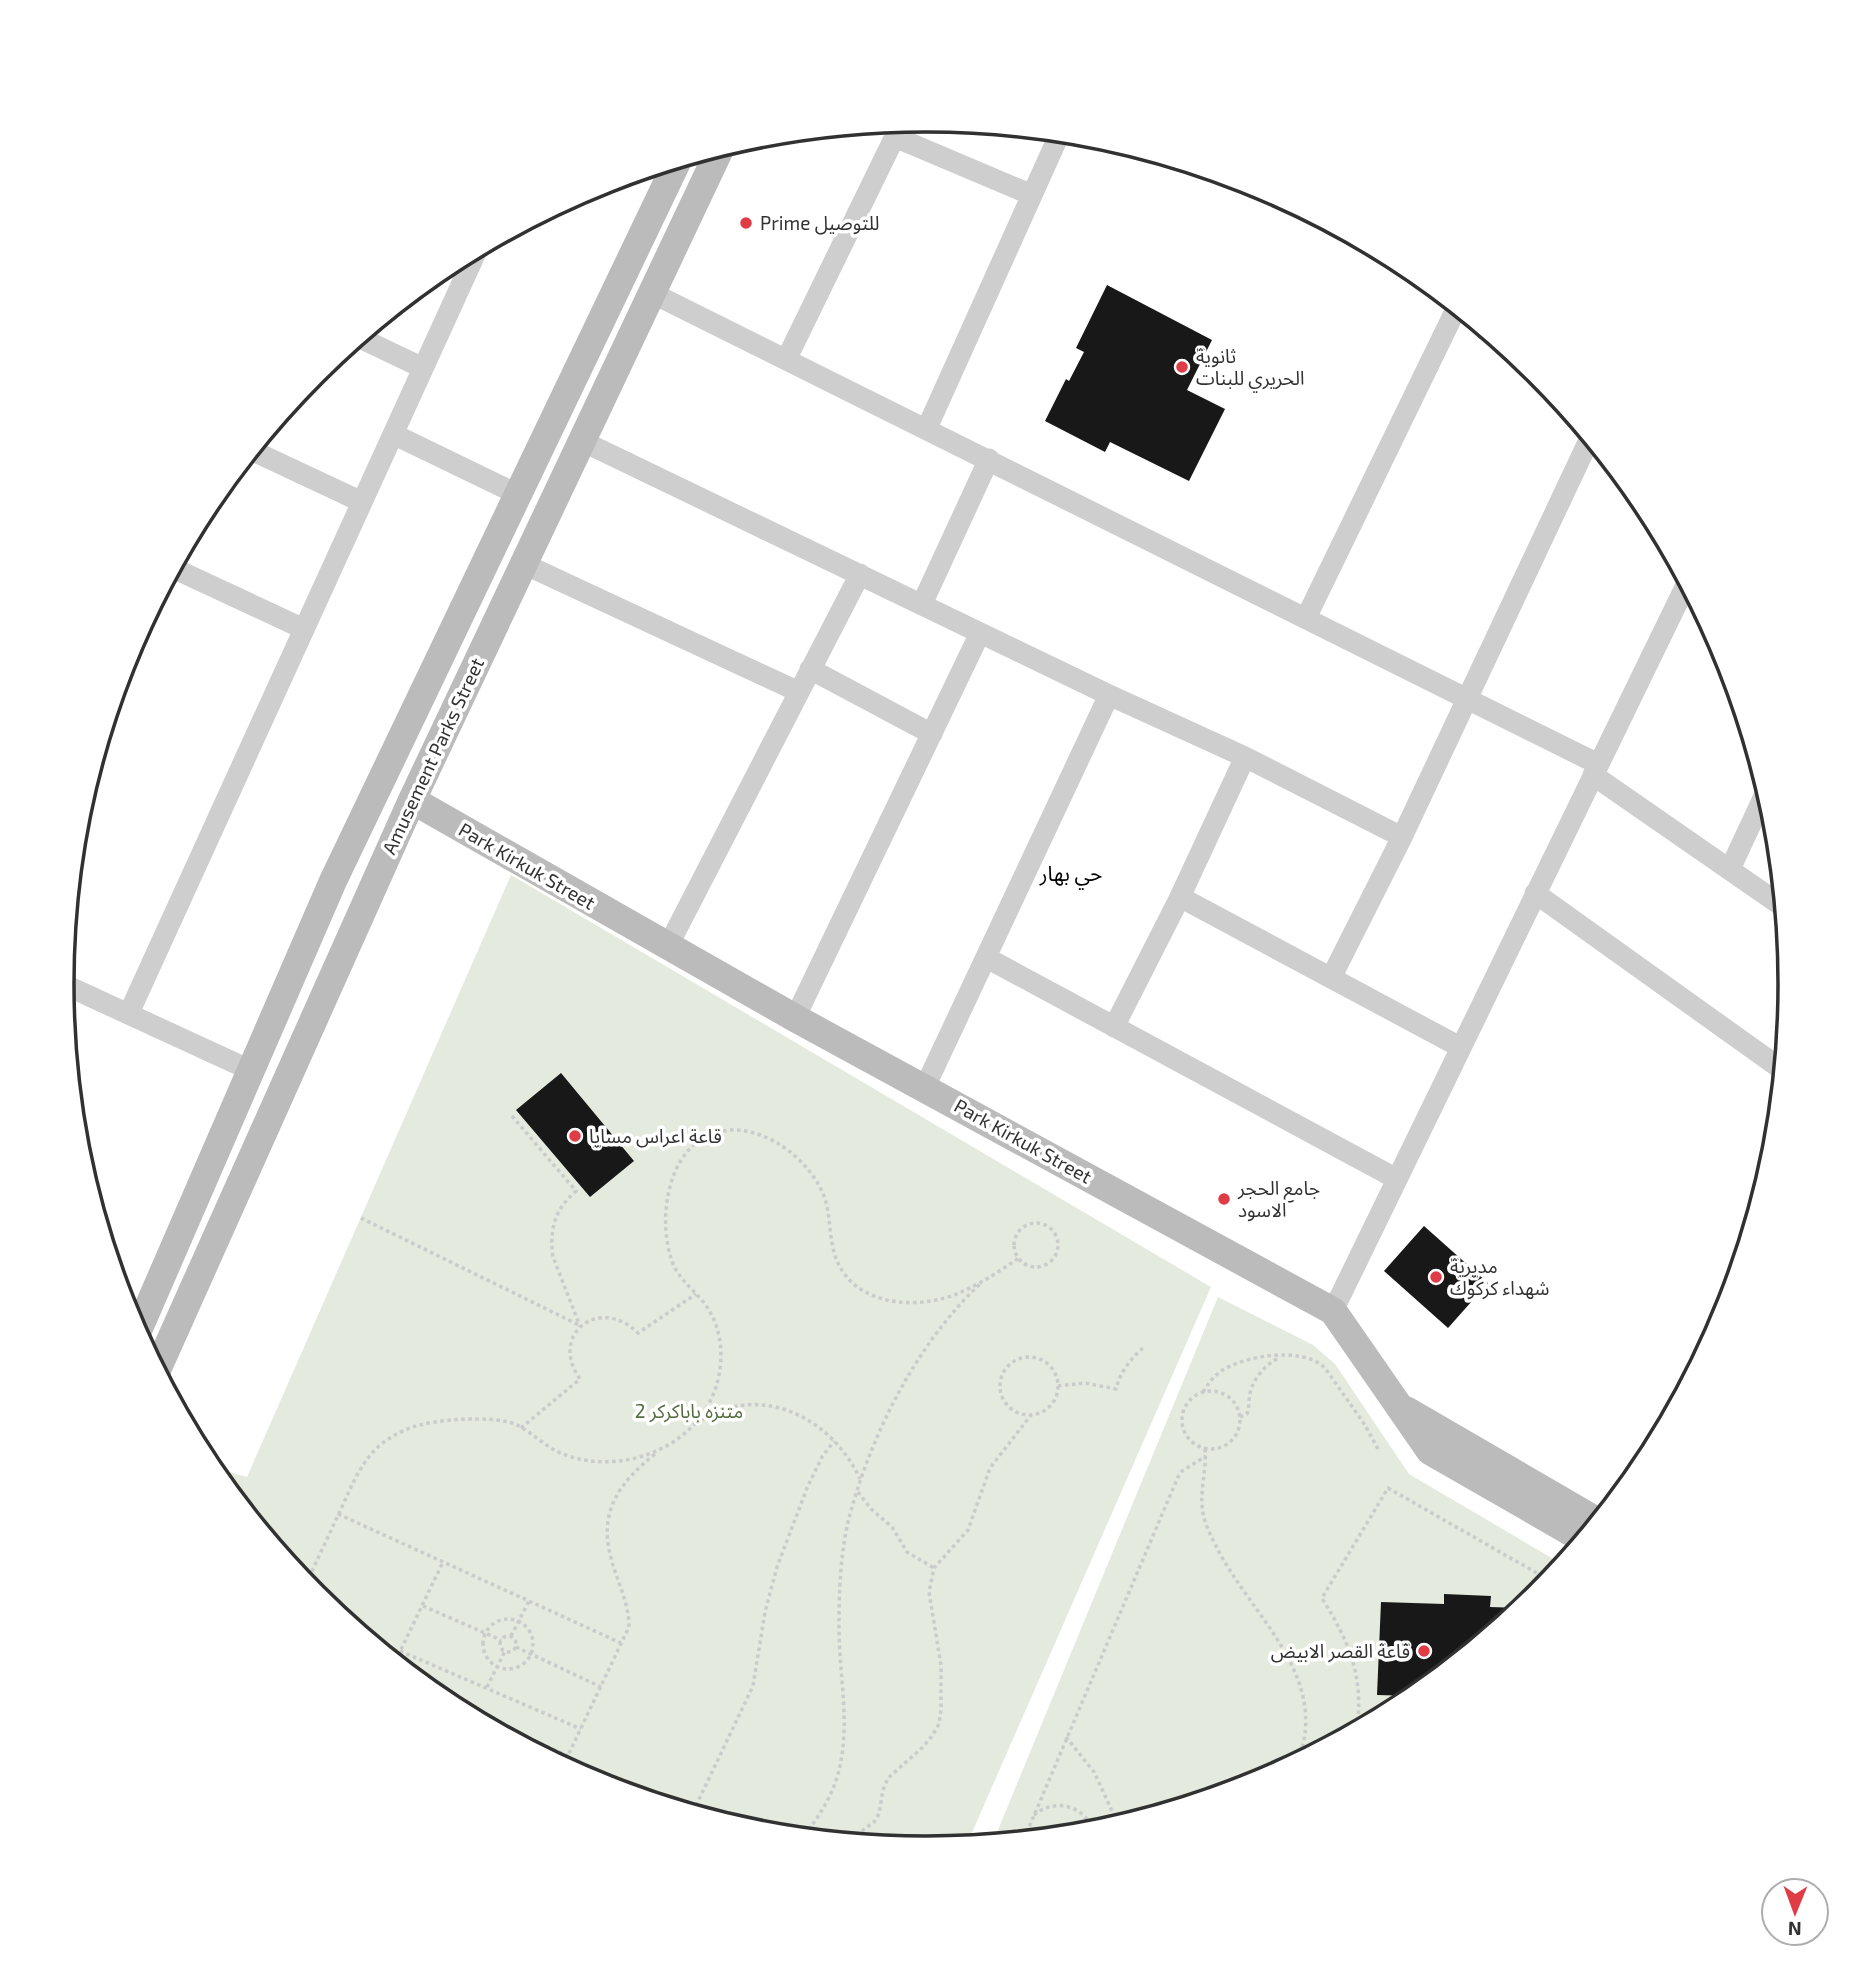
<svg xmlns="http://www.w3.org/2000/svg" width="1851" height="1968" font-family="'Exo 2','Noto Sans Arabic',sans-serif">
	<rect width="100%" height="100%" fill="#fff"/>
	<path fill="#e4eadd" d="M511 875 1211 1287 967 1844 925 1848 757 1832 594 1782 445 1702 314 1595 216 1475 218 1469 247 1477Z
		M1218 1297 1313 1345 1335 1364 1409 1474 1562 1564 1536 1595 1405 1703 1256 1783 1094 1832 993 1842Z"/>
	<path fill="#181818" d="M1107 285 1212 340 1187 390 1225 409 1189 481 1110 442 1105 452 1045 421 1066 379 1069 381 1084 352 1076 348Z
		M561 1073 634 1161 590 1197 516 1110Z
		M1424 1226 1488 1283 1448 1328 1384 1271Z
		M1444 1594 1491 1596 1490 1607 1521 1608 1414 1696 1377 1695 1381 1602 1444 1604Z"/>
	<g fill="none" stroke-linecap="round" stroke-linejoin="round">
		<path stroke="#cbcbcb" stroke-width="3.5" stroke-dasharray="3.5 3.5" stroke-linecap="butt" d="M512 1116 576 1191C555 1209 549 1229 553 1257L580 1326
			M361 1218 579 1325
			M1014 1245a22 22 0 1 1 44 0a22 22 0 1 1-44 0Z
			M1000 1386a29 29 0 1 1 58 0a29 29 0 1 1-58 0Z
			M1058 1386 1085 1383 1116 1389C1120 1372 1131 1358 1145 1346
			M1182 1420a29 29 0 1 1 58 0a29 29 0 1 1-58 0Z
			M1203 1392C1208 1384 1213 1377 1221 1371 1246 1355 1303 1346 1325 1368L1365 1425 1379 1451
			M1240 1417 1247 1414C1250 1406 1248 1398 1251 1390 1254 1378 1267 1363 1279 1358
			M696 1424C757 1380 831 1416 860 1479
			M521 1428 580 1379C548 1334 600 1295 638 1333L696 1294
			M1205 1449C1207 1470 1199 1492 1203 1513 1205 1525 1212 1538 1217 1548 1250 1614 1331 1677 1298 1760
			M858 1492 871 1509 892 1527 907 1552 934 1568
			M338 1514 621 1643
			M306 1584C317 1560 329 1535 340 1511 350 1490 358 1468 374 1451 383 1441 397 1433 410 1428 433 1419 492 1415 515 1424 532 1432 545 1447 563 1454 609 1472 667 1458 699 1419 726 1385 730 1331 700 1298 688 1285 676 1275 671 1258 656 1211 671 1132 732 1130 772 1129 815 1165 826 1202 831 1222 829 1244 838 1263 858 1307 920 1310 959 1293 980 1284 1000 1271 1019 1258
			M423 1606 501 1640
			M483 1644a25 25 0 1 1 50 0a25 25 0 1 1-50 0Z
			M500 1644a8 8 0 1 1 16 0a8 8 0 1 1-16 0Z
			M511 1636 529 1601
			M516 1647 601 1687
			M400 1651 581 1729
			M395 1662 443 1562
			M487 1687 505 1651
			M438 1697 568 1756
			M1357 1728C1364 1676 1349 1642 1322 1598L1388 1488 1549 1580
			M1066 1737 1094 1772 1118 1824
			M563 1766 629 1627C629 1602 617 1582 611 1558 598 1511 620 1482 655 1454
			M693 1812 753 1686 765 1612 777 1567 807 1488 822 1457 834 1441
			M1034 1815C1056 1797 1085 1806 1094 1832
			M1145 1816 1162 1811
			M805 1836C815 1821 825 1807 832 1791 855 1737 838 1678 839 1622 839 1591 841 1551 848 1522 870 1436 916 1344 981 1283
			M1024 1839 1178 1477 1182 1471 1206 1456
			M853 1841 854 1837 874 1822 879 1814 883 1790 888 1778 922 1748 932 1736 939 1724 941 1709V1665L929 1592 934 1568 968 1530 990 1468 1031 1415"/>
		<path stroke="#cecece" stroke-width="21" d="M895 137 1032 195
			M652 293 1598 764
			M358 337 423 368
			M787 358 902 122
			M927 428 1060 133
			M393 434 517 494
			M582 441 1109 695 1245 757 1402 837
			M251 450 362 502
			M524 564 799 692
			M173 568 304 629
			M922 604 989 459
			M1306 618 1457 307
			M810 669 932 734
			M1245 757 1180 897 1460 1047
			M1593 775 1782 906
			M1730 869 1766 792
			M1535 893 1781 1069
			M668 946 860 574
			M987 958 1395 1178
			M1331 978 1402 837 1590 438
			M61 983 250 1070
			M129 1013 478 248
			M795 1018 980 633
			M1114 1027 1180 897
			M925 1087 1109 695
			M1333 1311 1687 583"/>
		<path stroke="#bbb" stroke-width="28" d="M412 800 795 1018 1333 1311 1430 1451 1583 1539
			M137 1333 333 881 678 160
			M157 1370 412 800 721 147
			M1406 1410 1597 1521"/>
	</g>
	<g fill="#df3c46" stroke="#fff" stroke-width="2.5">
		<circle cx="746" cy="223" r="7"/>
		<circle cx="1182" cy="367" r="7"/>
		<circle cx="575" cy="1136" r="7"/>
		<circle cx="1224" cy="1199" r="7"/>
		<circle cx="1436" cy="1277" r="7"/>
		<circle cx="1424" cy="1651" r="7"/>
	</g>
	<g text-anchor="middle" stroke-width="7" stroke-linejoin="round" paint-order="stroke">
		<g font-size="19" fill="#313131" stroke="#fff" text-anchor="start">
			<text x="760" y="230">Prime للتوصيل</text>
			<text x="1196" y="363">ثانوية<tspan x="1196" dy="22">الحريري للبنات</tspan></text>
			<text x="589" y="1143">قاعة اعراس مسايا</text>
			<text x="1238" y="1195">جامع الحجر<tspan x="1238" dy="22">الاسود</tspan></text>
			<text x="1450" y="1273">مديرية<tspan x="1450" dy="22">شهداء كركوك</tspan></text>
			<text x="1410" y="1658" text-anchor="end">قاعة القصر الابيض</text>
		</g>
		<g font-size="19" fill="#313131" stroke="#fff">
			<text transform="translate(433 756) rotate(-65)" y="7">Amusement Parks Street</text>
			<text transform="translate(527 866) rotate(30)" y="7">Park Kirkuk Street</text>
			<text transform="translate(1023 1141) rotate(29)" y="7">Park Kirkuk Street</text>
		</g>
		<g font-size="19" fill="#546c3f" stroke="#fff">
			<text x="689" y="1418">متنزه باباكركر 2</text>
		</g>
		<g font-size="21" fill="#000" stroke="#fff">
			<text x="1071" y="881">حي بهار</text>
		</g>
	</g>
	<path d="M0 0H1851V1968H0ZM74 984a852 852 0 1 1 1704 0a852 852 0 1 1-1704 0Z" fill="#fff" fill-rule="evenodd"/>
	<path fill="none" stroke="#313131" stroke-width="3.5" d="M74 984a852 852 0 1 1 1704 0a852 852 0 1 1-1704 0Z"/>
	<g transform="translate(1795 1912) rotate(181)"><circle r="33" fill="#ffffff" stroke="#adadad" stroke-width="2"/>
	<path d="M0-5L12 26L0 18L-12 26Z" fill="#df3c46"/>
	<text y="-10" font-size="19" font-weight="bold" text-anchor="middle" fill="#313131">N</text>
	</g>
</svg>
